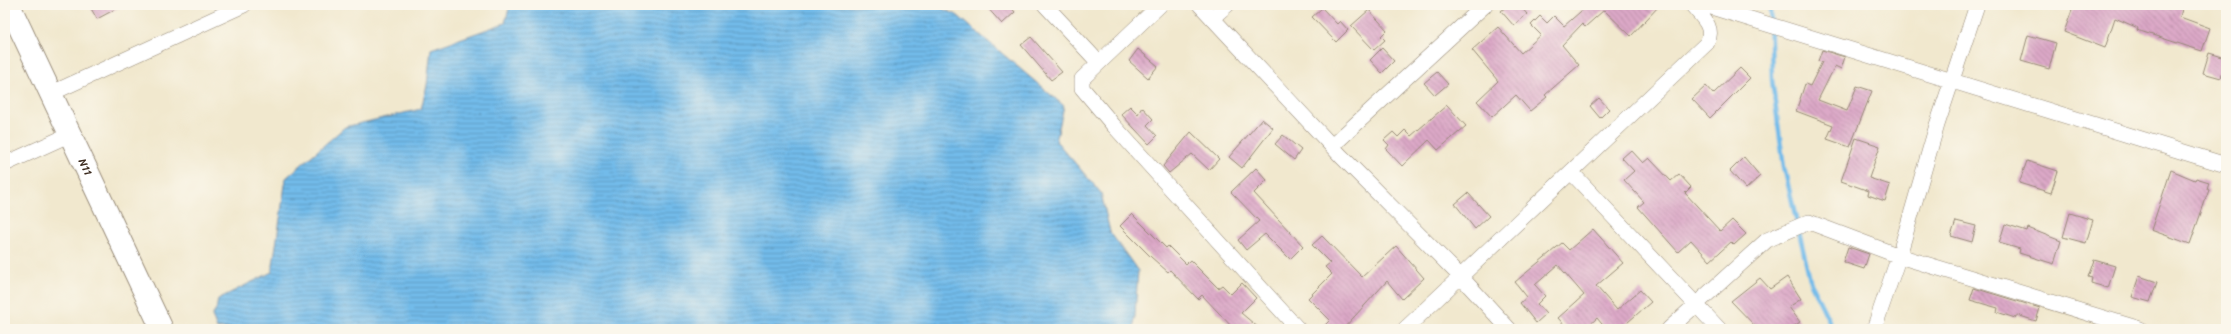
<svg xmlns="http://www.w3.org/2000/svg" width="2231" height="334" font-family="Sriracha,sans-serif">
	<defs>
		<pattern id="water-rules" width="6" height="5" patternUnits="userSpaceOnUse"><rect width="6" height="5" fill="#72bbea"/><path d="M0 2.5h6" fill="none" stroke="#5f98bd"/></pattern>
		<pattern id="building-back-hatch" width="6" height="6" patternUnits="userSpaceOnUse"><rect width="6" height="6" fill="#dca8c7"/><path d="M-1 5l2 2M0 0l6 6M5-1l2 2" fill="none" stroke="#b489a1"/></pattern>
	</defs>
	<rect width="100%" height="100%" fill="#fbf7ec"/>
	<filter id="ink" filterUnits="userSpaceOnUse"><feTurbulence type="fractalNoise" baseFrequency=".025" numOctaves="2"/><feDisplacementMap in="SourceGraphic" scale="8" xChannelSelector="R" yChannelSelector="G"/><feConvolveMatrix kernelMatrix="1 2 1 2 8 2 1 2 1" color-interpolation-filters="sRGB"/></filter>
	<filter id="wash" filterUnits="userSpaceOnUse"><feTurbulence type="fractalNoise" baseFrequency=".012" numOctaves="4" result="noise"/><feDisplacementMap in="SourceGraphic" scale="16" xChannelSelector="R" yChannelSelector="G"/><feGaussianBlur stdDeviation="0.9" result="paint"/><feColorMatrix in="noise" values="0 0 0 0 0 0 0 0 0 0 0 0 0 0 0 0 0 1.4 0 .05"/><feComposite in="paint" operator="in"/></filter>
	<g filter="url(#wash)">
		<rect width="100%" height="100%" fill="#f1e8ce"/>
		<path fill="url(#water-rules)" stroke="#567284" d="M510 5H934L957 15 1064 106 1056 141 1101 193 1110 232 1138 271 1134 329H217L212 316 216 310 218 299 272 272 286 178 345 127 421 109 427 85 431 49 505 23Z"/>
		<g fill="none" stroke-linecap="round" stroke-linejoin="round">
			<path stroke="#72bbea" stroke-width="4.5" d="M1770 5 1772 80 1784 167 1811 284 1833 329"/>
		</g>
		<g id="blocks">
			<path fill="url(#building-back-hatch)" d="M89 5H123L97 19Z
				M985 5H1009L1015 12 1002 24Z
				M1508 5H1519L1527 14 1514 26 1501 11Z
				M1588 5H1660L1631 36 1604 10 1585 27 1582 24 1562 45 1579 65 1545 95 1547 97 1530 111 1516 95 1492 117 1477 101 1498 81 1472 50 1498 27 1521 53 1541 35 1531 25 1540 16 1547 23 1554 16 1564 26Z
				M2074 5H2183L2180 17 2210 28 2202 51 2137 30 2138 28 2115 18 2105 48 2064 32Z
				M1322 8 1337 24 1340 21 1348 30 1336 42 1312 17Z
				M1369 10 1387 30 1381 36 1385 40 1374 50 1351 26Z
				M2028 35 2056 43 2049 69 2021 61Z
				M1031 37 1062 72 1051 80 1021 45Z
				M1382 48 1394 61 1382 73 1370 60Z
				M1138 49 1158 66 1148 78 1129 61Z
				M1822 50 1845 57 1841 69 1835 66 1818 100 1847 111 1857 86 1872 91 1850 147 1827 139 1833 125 1796 111 1805 84 1810 86 1822 62 1818 61Z
				M2209 53 2226 58 2221 78 2203 73Z
				M1740 68 1750 78 1710 118 1692 99 1706 86 1713 94Z
				M1437 72 1448 84 1435 95 1424 83Z
				M1599 98 1609 109 1600 118 1590 106Z
				M1447 105 1466 126 1438 150 1429 140 1402 166 1386 149 1389 145 1384 140 1393 132 1398 137 1405 130 1411 136Z
				M1130 106 1138 114 1142 107 1153 119 1147 125 1157 136 1149 144 1121 114Z
				M1262 119 1273 128 1242 168 1229 157Z
				M1191 132 1219 159 1209 170 1192 154 1169 173 1163 166Z
				M1283 135 1301 150 1294 160 1275 144Z
				M1856 138 1880 146 1869 178 1890 185 1885 201 1868 195 1869 191 1841 181Z
				M1631 150 1643 163 1649 158 1671 181 1679 174 1691 187 1685 193 1720 231 1732 220 1746 234 1734 245 1731 242 1710 261 1691 240 1678 252 1638 207 1644 202 1624 180 1634 171 1622 158Z
				M1744 157 1760 176 1746 189 1730 171Z
				M2027 161 2058 171 2051 193 2019 183Z
				M1256 168 1267 180 1254 193 1303 246 1290 259 1265 234 1246 250 1238 240 1259 221 1231 192Z
				M2171 170 2195 180 2196 178 2209 182 2207 189 2209 190 2190 244 2151 230Z
				M1468 193 1489 216 1475 229 1455 204Z
				M2070 213 2093 220 2086 243 2063 237Z
				M1132 214 1166 248 1168 246 1186 264 1190 260 1218 288 1222 285 1231 294 1242 283 1256 298 1241 313 1260 329H1234L1202 295 1198 299 1170 270 1168 272 1151 257 1120 226Z
				M1956 221 1976 226 1972 242 1951 236Z
				M2005 224 2027 231 2028 228 2061 241 2054 264 2019 253 2020 249 1999 243Z
				M1593 229 1623 263 1596 286 1617 310 1640 290 1651 302 1620 329H1606L1597 318 1585 329H1568L1558 318 1584 295 1558 265 1535 285 1545 296 1537 304 1546 314 1536 323 1520 303 1527 297 1515 282 1562 243 1569 250Z
				M1322 236 1362 277 1396 246 1424 278 1402 299 1387 281 1343 329H1321L1330 320 1308 298 1332 274 1325 267 1330 263 1312 245Z
				M1848 247 1869 254 1864 269 1843 262Z
				M2094 260 2115 266 2108 288 2091 283 2092 278 2088 277Z
				M2139 276 2157 282 2150 302 2132 297Z
				M1787 277 1801 299 1789 307 1800 322 1790 329H1758L1731 301 1760 278 1770 289Z
				M1974 288 2040 308 2036 321 2017 315 2015 318 1997 312 1998 308 1970 300Z"/>
		</g>
	</g>
	<g filter="url(#ink)">
		<use href="#blocks" fill-opacity="0" stroke="#968976" stroke-width="1"/>
		<g fill="none" stroke-linecap="round" stroke-linejoin="round">
			<g stroke="#968976" stroke-width="16">
				<path id="minor" d="M1045 5 1099 63
					M1160 5 1082 79V88L1114 126 1298 329
					M1200 5 1341 156 1460 276 1509 329
					M1705 5 2226 165
					M1212 18 1227 5
					M52 93 244 5
					M1332 146 1485 5
					M5 164 71 134
					M1572 173 1719 329
					M1405 329 1707 43C1715 27 1702 17 1692 5
					M1669 329 1767 240 1809 222 1899 256 2140 329
					M1874 329 1899 256 1937 125 1977 5"/>
			</g>
			<g stroke="#968976" stroke-width="24">
				<g id="primary">
					<path id="s1" d="M9 5 162 329"/>
				</g>
			</g>
			<use href="#minor" stroke="#fff" stroke-width="15"/>
			<use href="#primary" stroke="#fff" stroke-width="22"/>
		</g>
	</g>
	<g text-anchor="middle" stroke-width="3" stroke-linejoin="round" paint-order="stroke">
		<g font-size="11" fill="#3b2a1e" stroke="#fbf7ec">
			<text dy="4" stroke="none"><textPath href="#s1" startOffset="179">N11</textPath></text>
		</g>
	</g>
	<rect width="2231" height="334" fill="none" stroke="#fbf7ec" stroke-width="20"/>
</svg>
